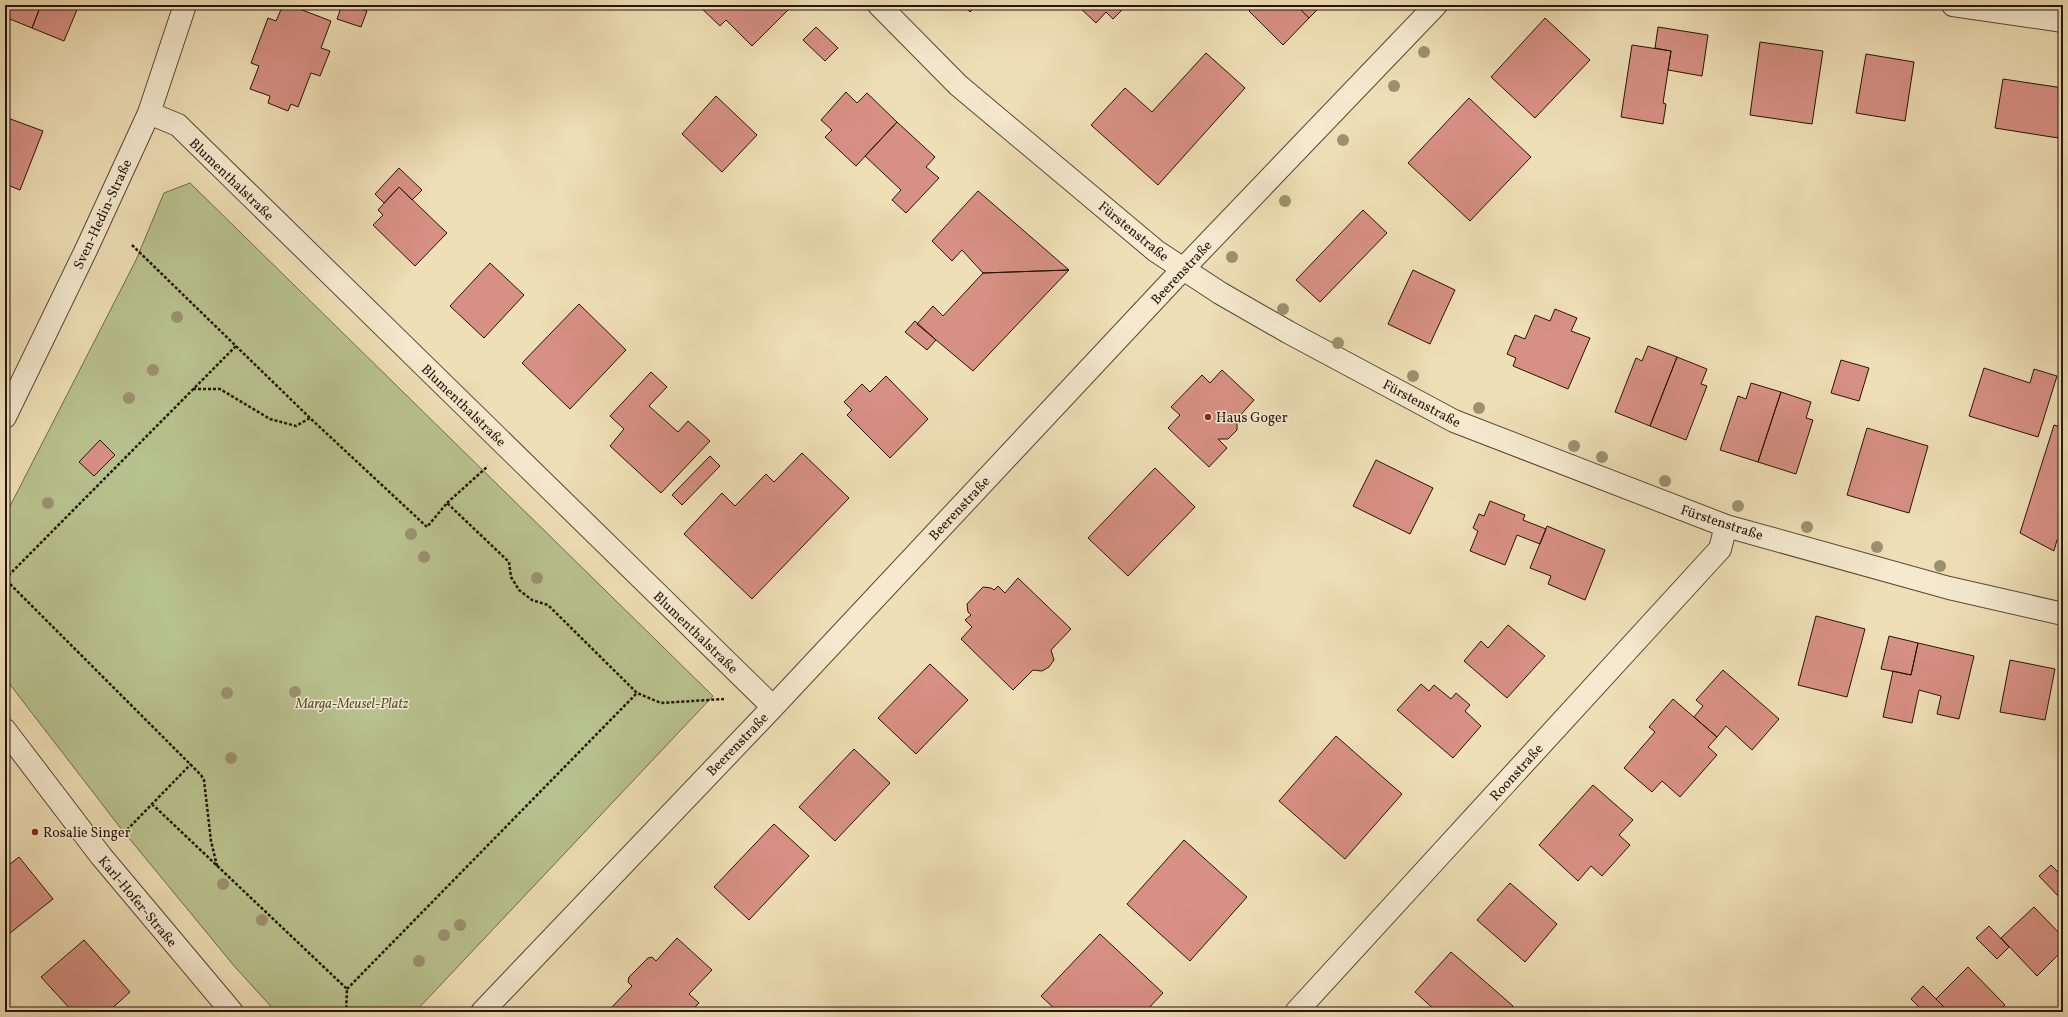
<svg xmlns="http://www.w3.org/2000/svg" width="2068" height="1017" font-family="Vollkorn,serif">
	<rect width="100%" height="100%" fill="#efdfb6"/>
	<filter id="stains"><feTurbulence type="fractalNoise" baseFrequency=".005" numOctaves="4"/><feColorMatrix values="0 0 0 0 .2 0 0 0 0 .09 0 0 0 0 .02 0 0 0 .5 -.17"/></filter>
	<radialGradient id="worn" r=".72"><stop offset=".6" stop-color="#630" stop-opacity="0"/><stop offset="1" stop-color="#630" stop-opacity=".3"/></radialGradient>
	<path fill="#b8c28e" stroke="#6e6b4a" d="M190 183 713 696 415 1012H276L235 967 119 826 5 678V516L136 260 164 193Z"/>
	<path fill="#d79084" stroke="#251407" d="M5 5H41L32 28 5 17Z
		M41 5H79L64 41 32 28Z
		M283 5H289L331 21 321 48 330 51 320 76 311 73 298 107 291 104 288 111 268 103 270 96 250 89 259 66 251 63 268 18 276 21Z
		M342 5H350L367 11 361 27 337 19Z
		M350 5H364L362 9Z
		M698 5H785L789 9 752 46 726 20 720 26Z
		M964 5H977L970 12Z
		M1077 5H1127L1113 19 1106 12 1096 23Z
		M1255 5H1296L1309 18 1283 45 1249 11Z
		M1296 5H1322L1309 18Z
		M1545 18 1590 60 1535 118 1491 77Z
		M816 27 838 48 825 61 803 40Z
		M1658 27 1708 35 1702 76 1668 70 1671 51 1655 48Z
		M1760 42 1823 51 1812 124 1750 115Z
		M1632 45 1671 51 1663 103 1666 104 1663 124 1621 117Z
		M1206 53 1245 88 1158 185 1091 125 1125 88 1152 112Z
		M1866 54 1914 62 1905 121 1856 113Z
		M2003 79 2063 88V102L2058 138 1995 128Z
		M846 92 857 103 867 93 897 122 856 166 825 137 832 130 821 120Z
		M716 96 757 135 722 172 682 134Z
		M1469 98 1531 157 1470 221 1408 163Z
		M5 117 43 131 20 190 5 184Z
		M897 122 935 157 926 167 939 178 906 213 892 200 901 190 865 156Z
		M399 168 422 190 412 200 399 187 384 203 375 194Z
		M399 187 447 233 415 266 373 225 383 215 378 210Z
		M978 191 1069 270 983 273 962 250 952 261 932 241Z
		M1363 210 1387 233 1320 302 1296 280Z
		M490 263 524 295 484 338 450 306Z
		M1069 270 973 371 917 324 933 306 943 316 983 273Z
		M1413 270 1455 290 1430 344 1388 324Z
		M579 304 626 350 570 409 522 363Z
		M1555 309 1577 318 1571 331 1590 338 1568 389 1513 366 1516 358 1507 354 1515 335 1525 339 1535 315 1550 321Z
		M915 321 936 340 927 350 905 332Z
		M1648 346 1677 357 1650 426 1615 412 1636 358 1642 361Z
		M1677 357 1707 369 1701 384 1707 386 1686 440 1650 426Z
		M1841 360 1869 368 1859 401 1831 393Z
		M1984 368 2030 383 2034 369 2057 376 2038 437 1969 416Z
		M1222 370 1254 400 1237 419V430L1228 439H1218L1227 448 1209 467 1168 428 1180 415 1171 407 1202 375 1210 383Z
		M651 372 667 387 649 406 678 432 688 421 710 441 661 493 610 446 624 429 610 416Z
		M886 376 928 419 890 458 847 415 852 410 844 402 862 384 870 392Z
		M1751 383 1781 392 1758 462 1720 450 1738 396 1746 399Z
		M1781 392 1811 402 1806 418 1813 420 1796 474 1758 462Z
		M2054 425 2063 428V542L2057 540 2054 551 2020 533Z
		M1867 428 1928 446 1909 513 1847 495Z
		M100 440 115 455 94 476 79 462Z
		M802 453 849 498 752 599 684 534 722 493 735 506 766 474 774 482Z
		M710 456 720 466 682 505 672 495Z
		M1376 460 1433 488 1410 534 1353 506Z
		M1155 468 1195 507 1128 576 1088 538Z
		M1490 501 1525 515 1523 520 1546 529 1540 544 1517 535 1505 565 1470 551 1478 531 1473 528 1479 514 1484 516Z
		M1547 526 1605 550 1585 600 1548 584 1551 576 1530 568Z
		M1018 578 1071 629 1051 650 1054 660 1049 667 1042 671 1033 670 1013 690 961 639 972 627 965 620 971 615 968 612 967 604 983 587 991 588 994 590 998 586 1005 593Z
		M1816 616 1865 629 1847 697 1798 685Z
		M1508 625 1545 656 1507 698 1464 661 1481 641 1488 648Z
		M1889 636 1918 643 1911 675 1881 669Z
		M1918 643 1974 656 1959 719 1937 714 1941 696 1919 690 1912 723 1883 717 1893 671 1911 675Z
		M2010 660 2055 669 2045 720 2000 712Z
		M930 664 968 700 916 754 878 718Z
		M1723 670 1779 719 1752 750 1726 726 1717 737 1694 717 1703 706 1696 700Z
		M1421 684 1429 691 1434 685 1451 699 1456 693 1470 705 1465 711 1481 726 1453 758 1397 710Z
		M1673 699 1717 737 1708 747 1717 755 1680 797 1662 781 1652 792 1624 768 1655 732 1649 727Z
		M1336 736 1402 794 1345 859 1279 801Z
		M854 749 890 783 835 841 799 807Z
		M1593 785 1633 820 1619 835 1630 845 1602 876 1591 866 1578 881 1539 845Z
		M774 824 809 856 749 920 714 887Z
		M1184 840 1247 897 1190 961 1127 904Z
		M19 857 53 899 5 937V868Z
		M2051 865 2063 877V895L2060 898 2039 876Z
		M1510 883 1557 924 1525 962 1477 920Z
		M2034 907 2063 937V950L2037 976 2001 938Z
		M1989 926 2009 947 1997 959 1976 938Z
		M1100 934 1163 993 1145 1012H1058L1041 996Z
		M677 938 712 970 689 994 699 1003 690 1012H613L614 1011 611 1008 632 986 628 982 629 977 648 958 652 957 656 961Z
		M84 940 130 992 108 1012H73L41 977Z
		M1451 952 1513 1006 1508 1012H1437L1415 992Z
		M1968 967 2005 1005 1998 1012H1949L1936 999Z
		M1923 986 1945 1008 1940 1012H1924L1911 999Z"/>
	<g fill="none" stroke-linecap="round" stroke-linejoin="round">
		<g stroke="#584733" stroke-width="24">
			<path id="minor" d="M879 5 958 85 1156 251 1220 293 1288 332 1454 421 1726 526 1949 588 2063 614
				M1953 5 2063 21
				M149 113 178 125 773 707
				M5 417 86 250 149 113 185 5
				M5 730 101 856 232 1012
				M482 1012 773 707 1183 269 1436 5
				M1296 1012 1720 549 1726 526"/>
		</g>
		<path stroke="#251407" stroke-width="2.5" stroke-dasharray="3 2" stroke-linecap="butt" d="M132 245 310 418 427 527 447 503 509 562 511 577 519 590 532 600 548 605 637 693 661 703 724 699
			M193 389H220L270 419 296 426 310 418
			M447 503 488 466
			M152 804 347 989 346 1012
			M120 837 191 764
			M217 866 211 841 204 780 201 775 5 579 236 346
			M347 989 637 693"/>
		<use href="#minor" stroke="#f5ead0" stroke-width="22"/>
	</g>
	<g fill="#9c9170">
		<circle cx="1424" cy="52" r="6"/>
		<circle cx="1394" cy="86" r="6"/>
		<circle cx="1343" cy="140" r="6"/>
		<circle cx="1285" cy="201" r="6"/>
		<circle cx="1232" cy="257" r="6"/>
		<circle cx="1283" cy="309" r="6"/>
		<circle cx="177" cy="317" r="6"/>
		<circle cx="1338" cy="343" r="6"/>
		<circle cx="153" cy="370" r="6"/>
		<circle cx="1413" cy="376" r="6"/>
		<circle cx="129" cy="398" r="6"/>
		<circle cx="1479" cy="408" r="6"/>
		<circle cx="1574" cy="446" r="6"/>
		<circle cx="1602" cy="457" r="6"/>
		<circle cx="1665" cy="481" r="6"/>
		<circle cx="48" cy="503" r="6"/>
		<circle cx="1738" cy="506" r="6"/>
		<circle cx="1807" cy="527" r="6"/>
		<circle cx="411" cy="534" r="6"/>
		<circle cx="1877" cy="547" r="6"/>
		<circle cx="424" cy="557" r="6"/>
		<circle cx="1940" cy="566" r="6"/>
		<circle cx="537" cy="578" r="6"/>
		<circle cx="295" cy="692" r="6"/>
		<circle cx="227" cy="693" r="6"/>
		<circle cx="231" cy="758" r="6"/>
		<circle cx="223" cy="884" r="6"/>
		<circle cx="262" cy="920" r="6"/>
		<circle cx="460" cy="925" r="6"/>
		<circle cx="444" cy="935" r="6"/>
		<circle cx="419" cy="961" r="6"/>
	</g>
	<g fill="#8f2418" stroke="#f5ead0" stroke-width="1.5">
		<circle cx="1208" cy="417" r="4"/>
		<circle cx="35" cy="832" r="4"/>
	</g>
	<g text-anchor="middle" stroke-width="3" stroke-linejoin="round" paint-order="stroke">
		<g font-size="14" fill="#251407" stroke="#f5ead0">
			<text transform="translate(232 179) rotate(44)" y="5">Blumenthalstraße</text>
			<text transform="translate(102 214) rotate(-65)" y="5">Sven-Hedin-Straße</text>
			<text transform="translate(1134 231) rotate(39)" y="5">Fürstenstraße</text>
			<text transform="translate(1181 272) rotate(-47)" y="5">Beerenstraße</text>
			<text transform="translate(1422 403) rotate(28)" y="5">Fürstenstraße</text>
			<text transform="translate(464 405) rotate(44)" y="5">Blumenthalstraße</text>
			<text transform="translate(959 508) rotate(-47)" y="5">Beerenstraße</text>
			<text transform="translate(1722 522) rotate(18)" y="5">Fürstenstraße</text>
			<text transform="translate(696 632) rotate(44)" y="5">Blumenthalstraße</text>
			<text transform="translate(737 744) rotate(-46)" y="5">Beerenstraße</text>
			<text transform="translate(1516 772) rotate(-48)" y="5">Roonstraße</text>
			<text transform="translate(138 901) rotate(50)" y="5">Karl-Hofer-Straße</text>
		</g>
		<g font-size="14" fill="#251407" stroke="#f5ead0" text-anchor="start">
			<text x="1216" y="422">Haus Goger</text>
			<text x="43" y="837">Rosalie Singer</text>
		</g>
		<g font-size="14" font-style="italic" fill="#585136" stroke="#f5ead0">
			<text x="352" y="708">Marga-Meusel-Platz</text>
		</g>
	</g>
	<rect width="2068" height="1017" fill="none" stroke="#efdfb6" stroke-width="20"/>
	<rect x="6" y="6" width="2056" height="1005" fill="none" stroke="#251407" stroke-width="2"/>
	<rect x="10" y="10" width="2048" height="997" fill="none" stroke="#251407"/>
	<rect width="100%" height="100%" filter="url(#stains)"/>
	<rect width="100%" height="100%" fill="url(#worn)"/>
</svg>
